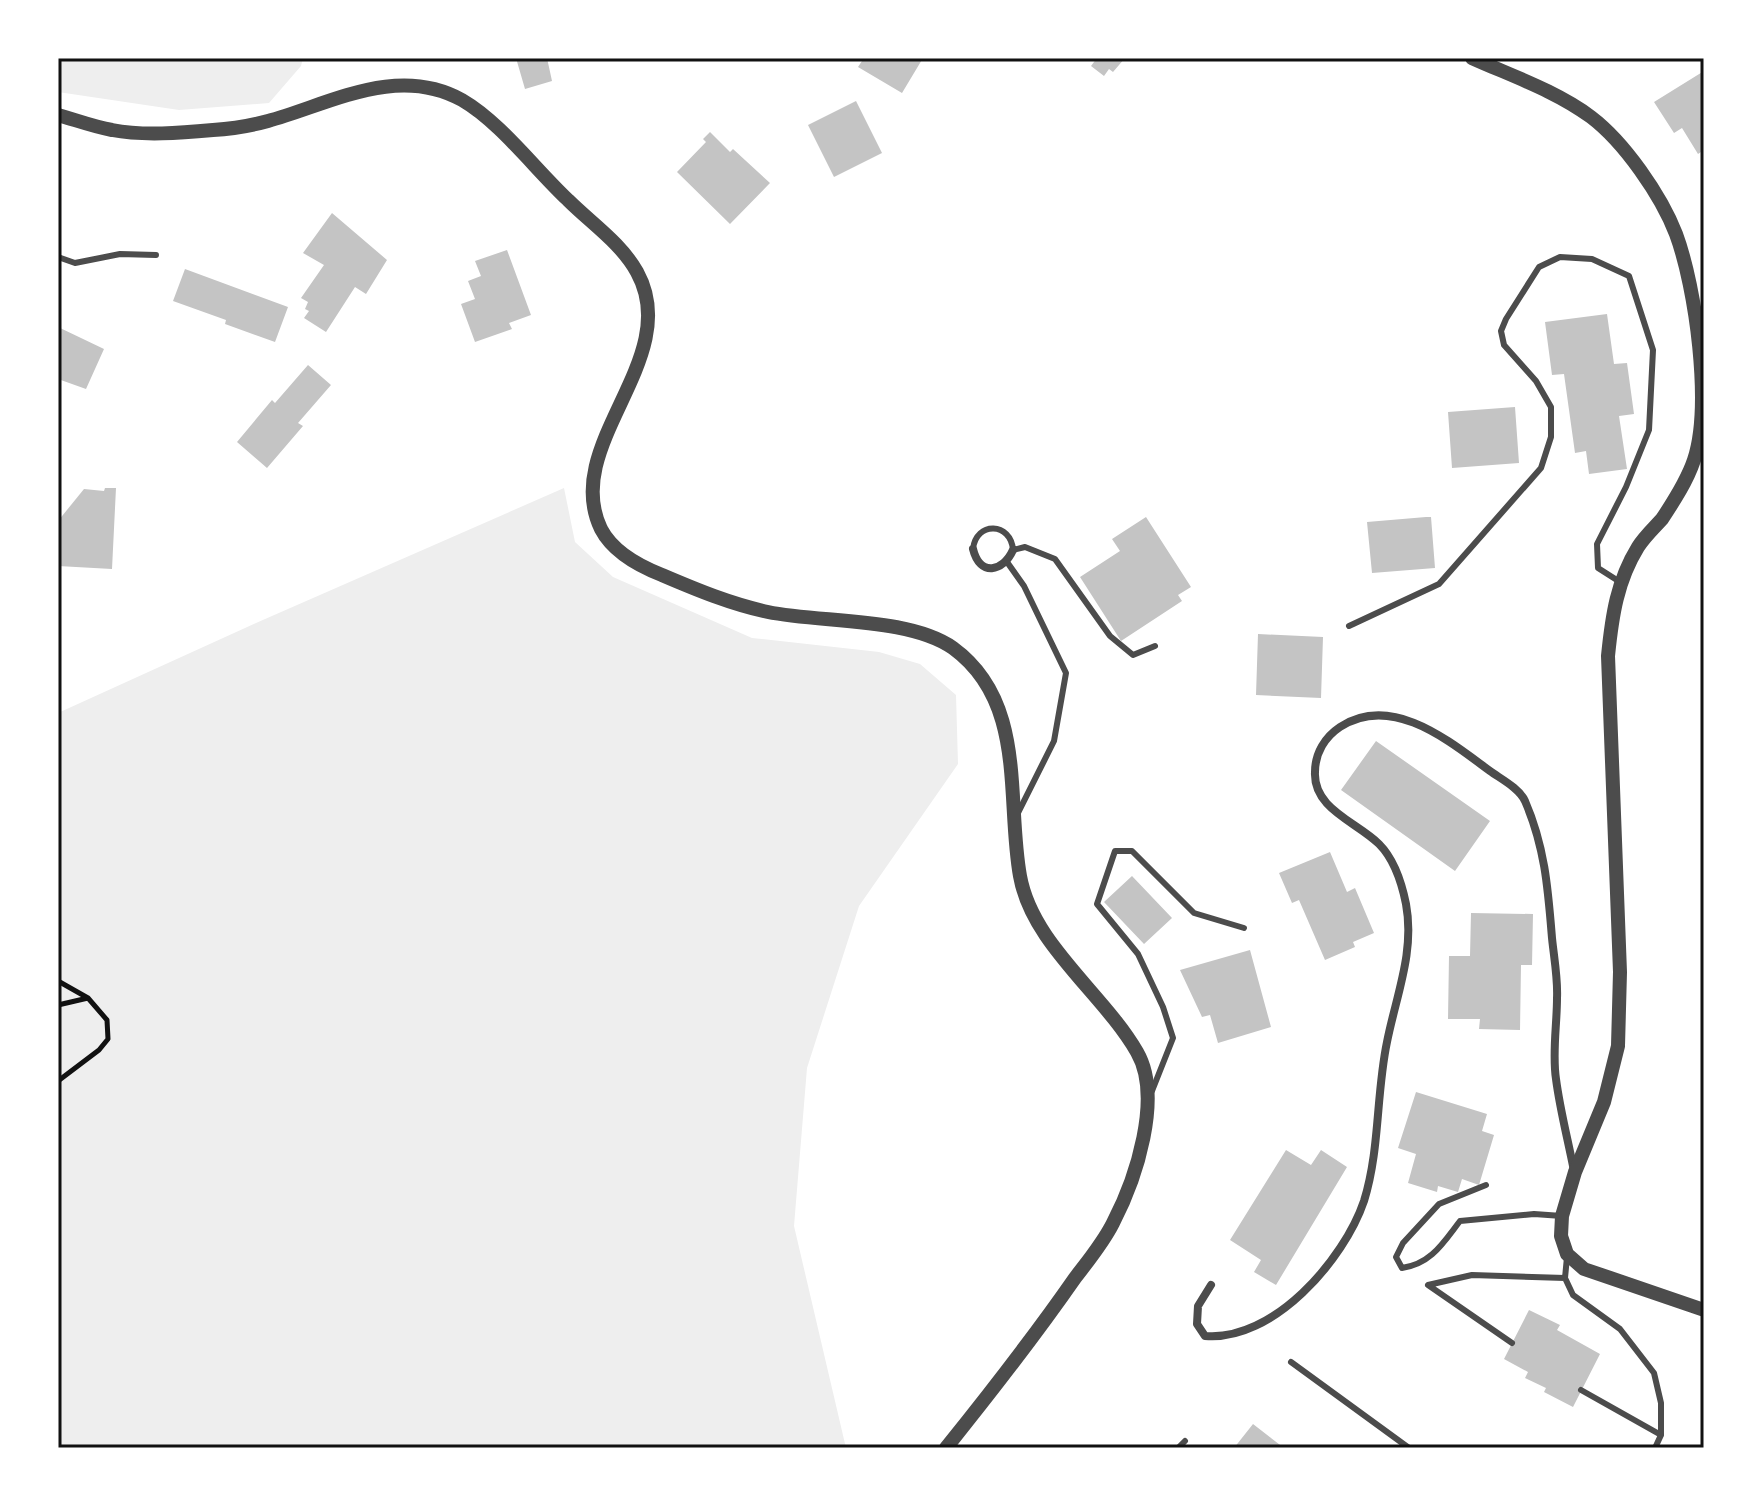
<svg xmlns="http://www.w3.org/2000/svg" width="1762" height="1506" font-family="Montserrat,sans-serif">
	<rect width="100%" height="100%" fill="#fff"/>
	<path fill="#eee" d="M58 58H303L301 66 269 103 179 110 58 92Z
		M564 488 575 542 613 577 752 638 879 652 920 664 956 695 958 764 859 906 807 1068 794 1226 846 1448H58V713L256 623Z"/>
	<path fill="#c4c4c4" d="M516 58H547L552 81 525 89Z
		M864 58H923L902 93 858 67Z
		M1097 58H1125L1113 72 1109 69 1104 76 1091 66Z
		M1704 71V150L1698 154 1682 128 1674 133 1654 102Z
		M856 101 882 153 834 177 808 125Z
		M710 132 730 152 733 149 770 183 730 224 677 172 706 142 703 139Z
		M332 213 387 260 366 294 355 287 326 332 304 318 309 311 305 309 308 302 301 298 324 265 303 253Z
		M507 250 531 315 509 323 512 329 475 342 461 304 475 299 468 281 481 276 475 261Z
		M185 269 288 307 275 342 225 324 226 320 173 301Z
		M1607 314 1614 364 1627 363 1634 414 1619 416 1627 469 1589 474 1586 451 1575 453 1564 374 1552 375 1545 322Z
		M58 327 104 349 86 389 58 379Z
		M308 365 331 385 298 423 303 426 267 468 237 442 272 400 275 403Z
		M1515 407 1519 463 1452 468 1448 412Z
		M105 488H116L112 569 58 566V521L84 489 104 491Z
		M1146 517 1191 587 1178 595 1182 601 1121 641 1080 577 1120 551 1112 539Z
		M1426 517H1431L1435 568 1372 573 1367 522Z
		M1258 634 1323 637 1321 698 1256 695Z
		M1376 741 1490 821 1455 871 1341 790Z
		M1330 852 1347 892 1355 888 1374 933 1353 942 1355 947 1325 960 1299 900 1292 903 1279 873Z
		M1132 876 1172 918 1144 944 1104 902Z
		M1471 913 1533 914 1532 965H1521L1520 1030 1479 1029 1480 1019H1448L1449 956H1470Z
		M1250 950 1271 1027 1218 1043 1210 1015 1202 1017 1180 970Z
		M1416 1092 1487 1114 1482 1131 1494 1135 1479 1185 1462 1179 1458 1192 1438 1186 1437 1192 1408 1183 1416 1154 1398 1148Z
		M1286 1150 1311 1165 1321 1150 1347 1167 1276 1285 1254 1272 1261 1260 1230 1240Z
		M1529 1310 1560 1325 1557 1330 1600 1354 1573 1407 1544 1392 1546 1388 1525 1378 1528 1372 1504 1359Z
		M1253 1424 1284 1448H1234Z"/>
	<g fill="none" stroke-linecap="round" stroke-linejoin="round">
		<path stroke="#111" stroke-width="5" d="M58 981 88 998 58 1005
			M58 1081 99 1050 108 1039 107 1020 88 998"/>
		<path stroke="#4c4c4c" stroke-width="6" d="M58 257 75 263 120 254 156 255
			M973 549C976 521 1011 522 1013 550L1025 547 1055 559 1110 636 1133 655 1155 646
			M1007 562 1024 586 1066 673 1054 741 1018 813
			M1349 626 1439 584 1541 468 1551 437V407L1536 381 1504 345 1501 331 1506 319 1539 267 1560 257 1592 259 1629 276 1653 350 1649 430 1626 487 1597 544 1598 568 1620 582
			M1152 1091 1173 1038 1163 1007 1138 954 1097 904 1115 851H1132L1194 913 1244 928
			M1486 1185 1439 1204 1403 1243 1396 1257 1402 1268C1431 1264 1443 1243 1460 1221L1534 1214 1562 1216
			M1567 1257 1565 1278 1573 1295 1620 1329 1654 1373 1661 1403V1435L1581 1390
			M1512 1343 1428 1285 1472 1275 1565 1278
			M1291 1362 1409 1448
			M1178 1448 1185 1441
			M1655 1448 1661 1435"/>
		<path stroke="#4c4c4c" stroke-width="8" d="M973 549C980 577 1003 572 1013 550
			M1211 1285 1198 1306 1197 1324 1205 1336C1273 1342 1344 1260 1364 1201 1380 1150 1376 1094 1387 1042 1396 996 1415 952 1406 904 1402 884 1394 859 1379 844 1357 822 1313 809 1315 772 1315 753 1325 737 1340 727 1392 693 1449 741 1490 771 1501 779 1519 788 1525 801 1545 847 1548 889 1552 938 1554 958 1558 978 1557 998 1557 1025 1552 1053 1556 1079 1560 1110 1568 1140 1574 1171"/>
		<path stroke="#4c4c4c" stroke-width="14" d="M1472 58C1512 76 1556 91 1591 117 1624 142 1661 195 1676 234 1696 288 1712 406 1694 460 1687 481 1674 501 1662 519 1654 528 1645 536 1638 547 1617 581 1612 616 1608 656L1620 972 1618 1046 1604 1102 1575 1172 1562 1216 1561 1236 1567 1254 1584 1269 1704 1310
			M58 115C76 120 94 127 112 130 143 136 181 133 213 130 230 129 250 126 268 121 330 104 397 64 462 100 500 122 535 169 568 200 591 223 621 243 637 272 685 359 560 444 601 529 613 552 639 566 662 575 697 590 731 604 768 612 821 623 909 617 953 648 1027 702 1006 798 1020 876 1032 944 1103 993 1137 1052 1163 1097 1136 1179 1113 1223 1103 1243 1088 1261 1075 1278 1034 1337 991 1392 946 1448"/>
	</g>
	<rect width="1762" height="1506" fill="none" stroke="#ffffff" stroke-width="120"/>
	<rect x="60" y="60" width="1642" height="1386" fill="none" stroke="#111" stroke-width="3"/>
</svg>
